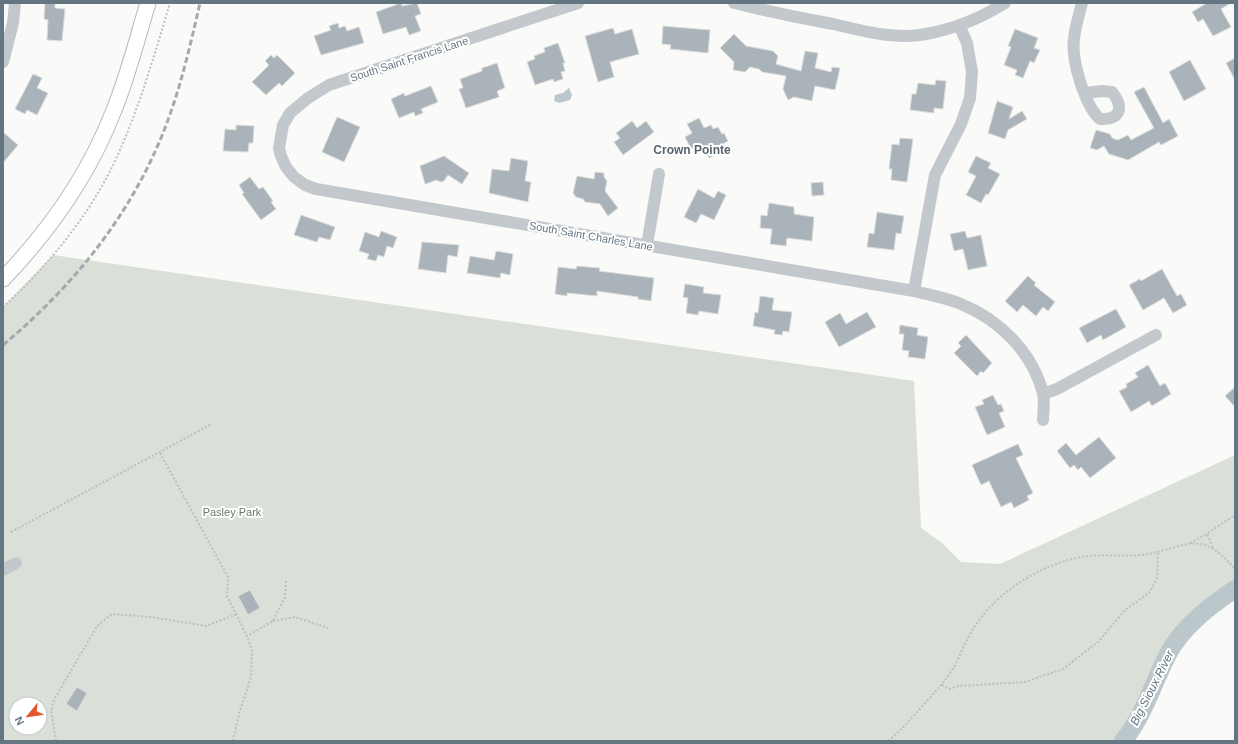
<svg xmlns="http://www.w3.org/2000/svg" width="1238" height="744" font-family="Helvetica,sans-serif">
	<rect width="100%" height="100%" fill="#fafaf8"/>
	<path fill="#dadfd7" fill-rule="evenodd" d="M53 255 914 381 921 528 942 543 961 562 1000 564 1235 455V589C1209 607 1183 626 1168 654 1153 683 1144 716 1123 741H3V307ZM16 704H40V728H16Z"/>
	<path fill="#bbc7cb" d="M569 88 572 95 570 100 559 103 554 101 555 95 563 93Z"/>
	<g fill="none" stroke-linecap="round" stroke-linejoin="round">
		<path stroke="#bbc7cb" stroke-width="18" d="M1123 741C1144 716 1153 683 1168 654 1183 626 1209 607 1235 589"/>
	</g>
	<path fill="#aab3b9" stroke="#dcdcda" d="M45 3H55V8L65 9 62 41 47 40 48 20 44 19Z
		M401 3 402 6 417 3 421 14 415 16 421 31 409 35 406 27 383 34 376 12Z
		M1207 3H1231L1221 9 1231 27 1213 36 1203 19 1198 22 1192 12Z
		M338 23 339 28 345 26 347 31 359 27 364 43 321 55 314 36 331 30 329 26Z
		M663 26 710 30 708 53 670 49 671 45 662 44Z
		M613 28 615 34 632 29 639 54 610 62 614 77 598 82 585 36Z
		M1015 29 1038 38 1034 48 1040 50 1034 63 1030 61 1023 78 1015 75 1017 70 1004 65 1011 47 1008 46Z
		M734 34 746 46 773 51 778 56 776 64 801 71 805 51 818 53 815 68 831 72 832 67 840 68 835 90 815 86 812 101 794 97 788 100 783 89 786 76 762 72 759 69 750 67 745 72 733 70 734 62 720 48Z
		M558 43 565 63H563L565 71 561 72 563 79 554 82 553 79 535 85 527 62 535 59 534 56 545 52 544 48Z
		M271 55 274 58 277 55 295 73 282 86 279 83 266 95 252 82 269 65 265 61Z
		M1235 58V80L1226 63Z
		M1190 60 1206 89 1184 101 1169 72Z
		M497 63 505 88 497 91 499 97 466 108 459 89 463 88 460 79 482 71V68Z
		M33 74 42 78 37 88 48 93 37 115 27 110 25 114 15 109Z
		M936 80 946 81 943 109 934 108V113L910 110 912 94H916L918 83 935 85Z
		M431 86 438 102 421 109 423 113 415 116 414 112 399 118 391 99 404 93 405 96Z
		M1144 87 1163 123 1169 119 1178 136 1161 145 1159 142 1128 160 1109 154 1104 146 1097 150 1090 148 1096 130 1110 134 1112 138 1118 140 1128 135 1131 140 1154 128 1134 92Z
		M997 101 1013 107 1009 119 1022 111 1027 119 1008 130 1005 139 988 133Z
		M337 117 360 127 344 162 322 152Z
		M699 118 704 128 711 125 713 129 718 127 722 134 724 133 728 141 723 144 725 150 709 158 701 144 691 149 685 137 692 133 687 124Z
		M632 121 637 128 646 121 654 132 623 155 614 142 620 138 616 133Z
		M236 125 254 126 253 143H249L248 152 223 151 225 129 236 130Z
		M3 132 18 145 3 163Z
		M900 138 913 139 907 182 891 180 892 169H889L892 144 899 145Z
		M444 156 469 173 462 184 448 175 444 181 440 182 437 180 425 184 420 166Z
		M976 156 991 163 988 168 1000 174 988 195 986 194 981 203 966 195 976 176 968 172Z
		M511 158 528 161 525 181 531 182 528 202 489 193 492 169 509 171Z
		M595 172 604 173V177L607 181 605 191 618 208 608 216 600 204 585 202 583 199 576 197 573 193 577 176 594 179Z
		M250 177 259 189 263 187 273 201 271 202 276 209 261 220 242 194 244 193 239 185Z
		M823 182 824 195 812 196 811 183Z
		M698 189 714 198 718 191 726 195 714 220 701 214 696 223 684 217Z
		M769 203 794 207V214L814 217 812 241 787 238 786 246 770 244 772 229 760 228 761 215 767 216Z
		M877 212 904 216 901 234 896 233 894 250 867 247 869 233 874 234Z
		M301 215 335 227 330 240 319 237 317 242 294 235Z
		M381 231 397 237 393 248 387 246 384 257 378 255 376 261 367 259 369 254 359 251 365 232 379 237Z
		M965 231 967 238 981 235 987 266 968 270 963 249 954 251 950 234Z
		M422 242 459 245 457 257 448 255 446 273 418 269Z
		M496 251 513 254 510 275 501 273 500 278 467 273 470 256 494 260Z
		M577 266 600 268 599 271 654 278 651 301 638 299V297L597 291V296L567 293V296L555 294 558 267 576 269Z
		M1162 269 1177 296 1181 294 1187 305 1173 313 1164 298 1143 310 1129 285 1140 279 1141 281Z
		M1028 276 1036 283 1034 285 1055 302 1048 311 1043 307 1036 316 1023 305 1017 312 1005 301Z
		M685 284 704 287 703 293 721 295 718 314 699 311 698 315 686 313 688 298 683 297Z
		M760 296 774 298 772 310 792 312 789 332 783 331 782 335 774 334 775 330 753 326 755 312 758 313Z
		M1116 309 1126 327 1103 340 1101 335 1087 343 1079 328Z
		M867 312 876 327 839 347 825 322 840 313 846 324Z
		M900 325 918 328 917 335 928 337 925 359 908 357 909 351 902 350 904 334H899Z
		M966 335 992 363 983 373 981 371 977 376 954 353 961 346 958 343Z
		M1148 365 1160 386 1165 383 1171 394 1152 406 1149 401 1131 412 1119 391 1127 387 1126 384 1138 377 1135 373Z
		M1235 387V407L1225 396Z
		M993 395 998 405 1001 404 1004 411 999 413 1005 427 987 435 975 407 984 404 982 400Z
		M1099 437 1116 458 1090 478 1081 467 1078 470 1074 465 1070 468 1057 451 1066 443 1076 455Z
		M1018 444 1023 455 1016 458 1033 493 1027 496 1029 500 1014 508 1011 502 1001 507 989 481 981 485 972 465Z
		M250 590 260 608 248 615 238 596Z
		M77 687 87 693 77 711 66 704Z"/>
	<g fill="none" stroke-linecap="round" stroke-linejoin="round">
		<g stroke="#b5babe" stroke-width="17">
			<path id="major" d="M3 279C51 229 89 175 114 110 128 76 137 39 148 3"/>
		</g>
		<path stroke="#bbbfc2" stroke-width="2" stroke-dasharray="2 2" stroke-linecap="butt" d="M3 307C51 263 94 210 120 150 141 102 155 53 170 3
			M160 453 228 577 227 596 247 636 273 621 285 597 286 579
			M11 532 210 425
			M1208 533 1235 515
			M1190 543 1207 534 1213 548
			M273 621 295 617 328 628
			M942 685 949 689 959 686 1025 682 1063 669 1099 641 1124 611 1150 592 1157 578 1158 551
			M56 741 51 711 54 700 97 626 112 614 151 617 206 626 237 614
			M233 741 239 714 251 677 252 651 247 636
			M888 741C903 729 914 715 926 702 936 691 945 681 953 669 959 659 963 646 969 636 990 597 1033 568 1076 558 1098 553 1119 557 1140 555 1186 550 1197 525 1235 569"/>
		<path stroke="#c3c8cc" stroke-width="12" d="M578 3 329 85 308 98 290 113 283 125 279 148 281 156 286 167 294 177 305 185 316 189 914 291C929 295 947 298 961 304 1000 320 1032 352 1043 393 1045 401 1043 412 1043 420
			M734 3C767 11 800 18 833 24 863 31 895 40 926 34 954 29 981 18 1005 3
			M1082 3C1079 15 1075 27 1074 39 1071 60 1085 106 1100 119 1121 120 1124 107 1112 92L1102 91 1085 93
			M3 62 13 23 15 3
			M647 245 659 174
			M914 291 935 175 961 124 970 98 972 72 967 43 959 25
			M1043 394 1057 389 1156 335
			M3 570 16 563"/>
		<use href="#major" stroke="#fff" stroke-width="15"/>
		<path stroke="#a2aab0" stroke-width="3" stroke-dasharray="6 3" stroke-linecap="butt" d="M3 345C76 284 135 210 168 120 182 82 191 42 200 3"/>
	</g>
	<g text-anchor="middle" stroke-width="4" stroke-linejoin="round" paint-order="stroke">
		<g font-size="11" fill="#657683" stroke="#fff">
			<text transform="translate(409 59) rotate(-18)" y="4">South Saint Francis Lane</text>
			<text transform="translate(591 236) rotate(10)" y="4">South Saint Charles Lane</text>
		</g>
		<g font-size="11" fill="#687a64" stroke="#fff">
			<text x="232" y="516">Pasley Park</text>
		</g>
		<g font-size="12" font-weight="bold" fill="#57646e" stroke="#fff">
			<text x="692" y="154">Crown Pointe</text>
		</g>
		<g font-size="12" font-style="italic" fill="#60757c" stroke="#fff">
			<text transform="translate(1152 688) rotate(-63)" y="4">Big Sioux River</text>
		</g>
	</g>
	<rect width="1238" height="744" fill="none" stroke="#657683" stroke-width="8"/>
	<g transform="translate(28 716) rotate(241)"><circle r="19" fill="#ffffff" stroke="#c1c8cd"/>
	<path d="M0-3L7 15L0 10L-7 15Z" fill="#e4572e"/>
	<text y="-6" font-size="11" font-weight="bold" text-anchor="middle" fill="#657683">N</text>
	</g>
</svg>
